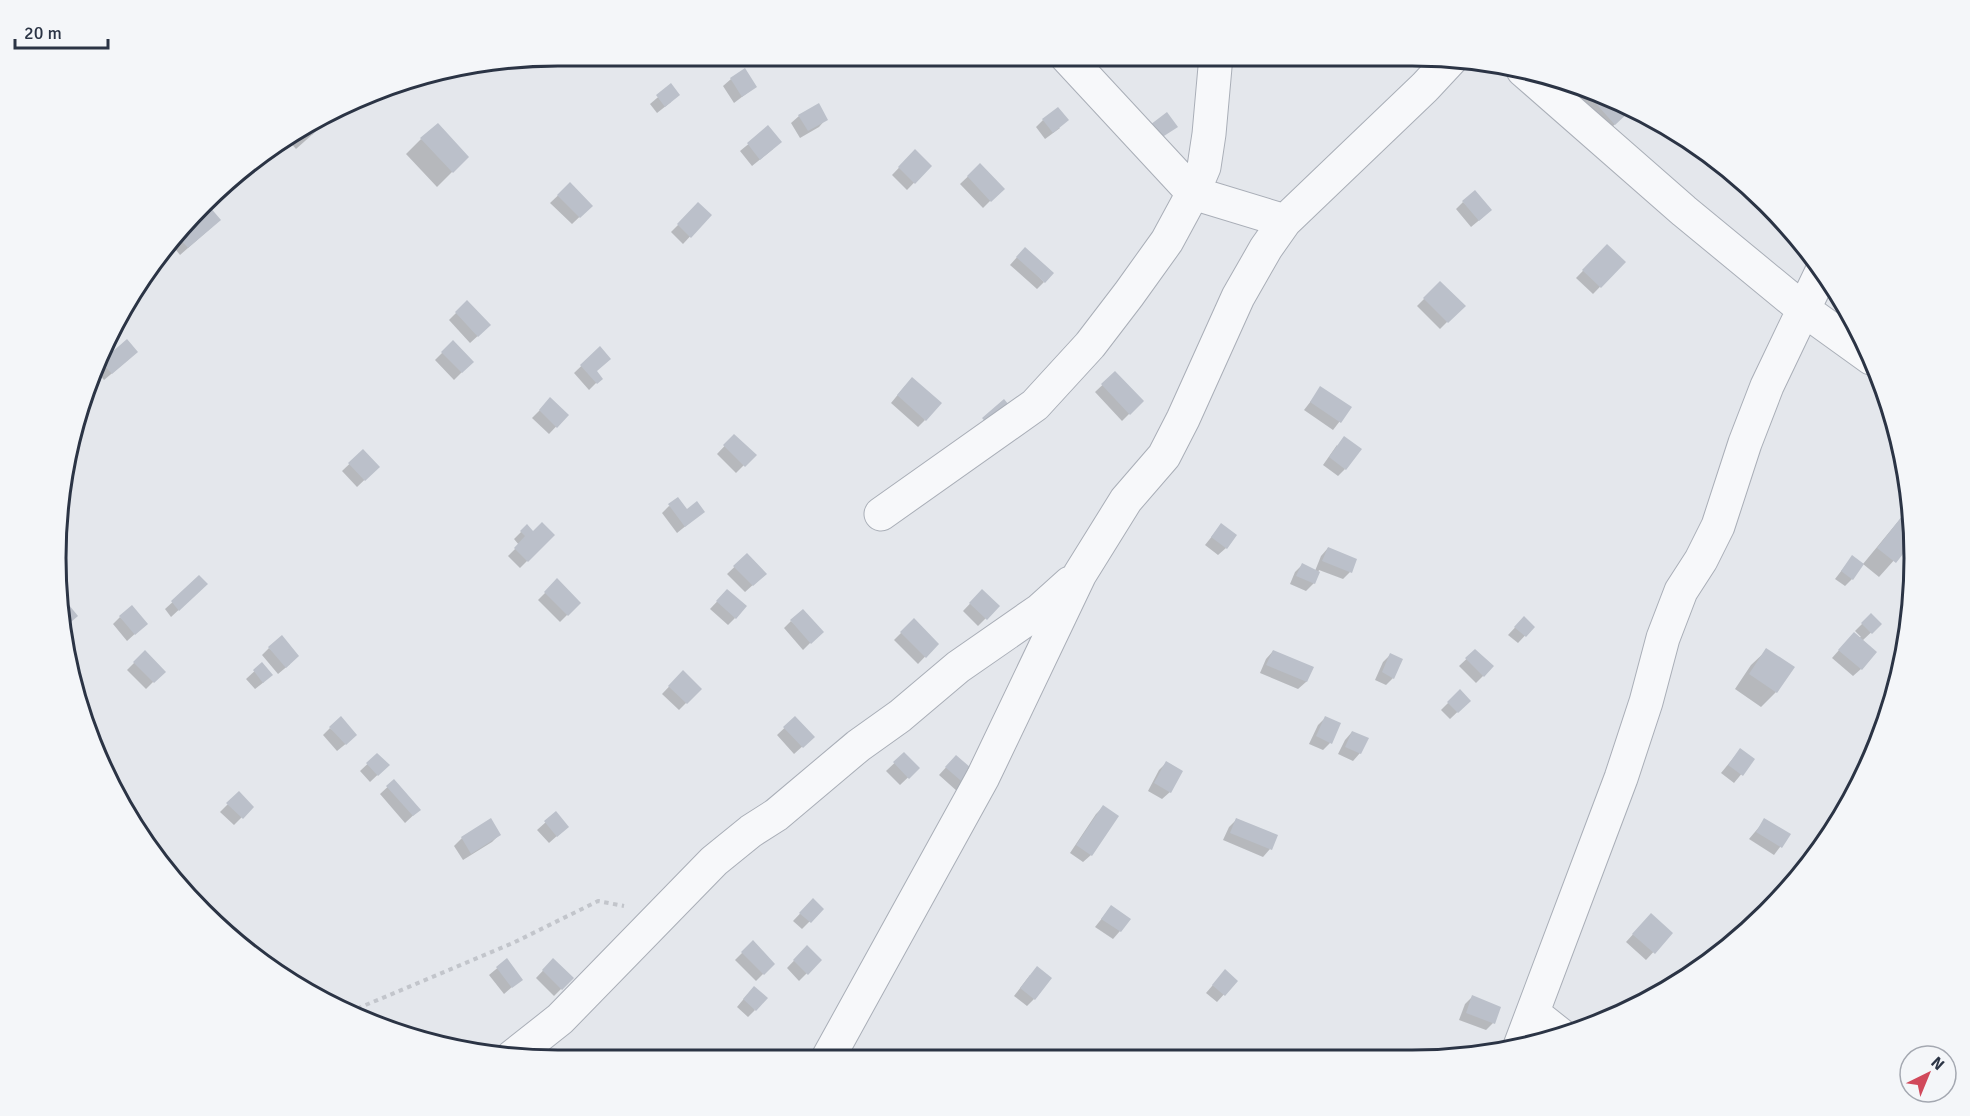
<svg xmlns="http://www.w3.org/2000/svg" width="1970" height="1116" font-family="Signika,sans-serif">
	<rect width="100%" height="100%" fill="#e4e7ec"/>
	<path fill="#0003" d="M881 56H902L890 67Z
		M731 79 755 87 734 103 723 86Z
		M671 86V102L657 113 650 104Z
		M1575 86 1631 109 1591 147 1556 106Z
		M799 116 826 119 819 127 800 138 791 123Z
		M332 117 296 149 288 140Z
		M1043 120 1060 128 1045 139 1036 127Z
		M768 128 773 149 752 166 740 151Z
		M421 139 467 157 437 187 406 154Z
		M915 151 930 166 907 190 892 175Z
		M980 165 1002 189 983 208 960 184Z
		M570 184 591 206 572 224 550 203Z
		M1463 202 1483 217 1471 227 1456 209Z
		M699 204 710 215 683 244 671 232Z
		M209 208 212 227 180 255 172 245Z
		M1607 246 1624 262 1593 294 1576 278Z
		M1018 256 1044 282 1037 289 1010 265Z
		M1440 283 1463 306 1440 329 1417 306Z
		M467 302 481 333 470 343 449 320Z
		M453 342 472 362 454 380 435 360Z
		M600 348 595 372 601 378 589 390 574 373Z
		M129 359 104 380 98 373 102 362Z
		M1115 373 1142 401 1122 421 1095 392Z
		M905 386 925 420 918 427 891 403Z
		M1321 388 1350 408 1333 430 1304 410Z
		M550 400 567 415 549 434 532 418Z
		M734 436 754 455 736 473 717 454Z
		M1337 445 1345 469 1338 476 1323 465Z
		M363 451 378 467 357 487 342 471Z
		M669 506 687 511 703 512 677 533 662 513Z
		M1910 507 1913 525V539L1879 577 1863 564Z
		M1221 525 1226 548 1218 555 1205 545Z
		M527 526 533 533 553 535 520 568 508 556 519 545 514 539Z
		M1328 548 1350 572 1343 579 1319 570 1314 583 1306 591 1290 584 1295 572 1302 565 1315 571 1321 556Z
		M747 555 765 574 745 592 727 574Z
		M1852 557V579L1845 586 1835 579Z
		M199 578 198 592 171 617 165 609Z
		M557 581 579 603 560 622 538 600Z
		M727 591 735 618 728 625 710 609Z
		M982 591 998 606 978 626 963 611Z
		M1871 615 1880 624 1862 641 1861 669 1853 676 1832 658 1847 641 1861 637 1855 631Z
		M120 617 138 631 127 641 113 624Z
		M1524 618 1533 627 1518 643 1508 635Z
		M914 620 937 644 918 664 894 640Z
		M791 621 814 639 803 650 784 628Z
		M269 648 290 664 278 674 262 655Z
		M1767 650 1776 692 1761 707 1735 689 1751 665Z
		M1273 651 1312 668 1306 682 1298 689 1260 673 1266 659Z
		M1475 651 1492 667 1476 683 1459 666Z
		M145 652 164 671 146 689 127 670Z
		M1390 655 1393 678 1386 685 1375 680 1383 662Z
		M262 664 264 682 255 689 246 679Z
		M683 672 700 689 679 710 662 694Z
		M1460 691 1469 701 1450 719 1441 710Z
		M795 718 805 744 794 754 777 735Z
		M1325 718 1330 743 1323 750 1309 744 1318 725Z
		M330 728 348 742 337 751 323 735Z
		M1352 732 1360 753 1353 761 1338 754 1345 740Z
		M1740 750 1753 760 1734 783 1721 773Z
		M904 754 918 768 900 785 886 771Z
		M377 755 388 765 370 782 360 771Z
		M1166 763 1170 792 1162 799 1148 791 1159 770Z
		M949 764 975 774 958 792 939 775Z
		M394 781 419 810 405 823 380 794Z
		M239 793 252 807 234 825 220 812Z
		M1103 807 1091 855 1083 862 1070 853 1096 814Z
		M556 813 567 827 549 843 537 830Z
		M1236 820 1270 849 1263 857 1223 840 1229 827Z
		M1765 820 1789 835 1774 855 1749 839Z
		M490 821 499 835 492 842 463 860 454 846 462 838Z
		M813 900 822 909 802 929 793 921Z
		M1111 907 1120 931 1113 939 1095 927Z
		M1644 922 1671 933 1646 960 1626 942Z
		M753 942 773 964 756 981 735 960Z
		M807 947 820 960 799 981 787 968Z
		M507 960 521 979 504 994 489 975Z
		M553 960 572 978 554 996 536 978Z
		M1030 975 1034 999 1027 1006 1014 996Z
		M1218 979 1236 981 1217 1002 1206 993Z
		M747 995 755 1010 748 1017 737 1007Z
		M1472 997 1493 1023 1486 1030 1459 1020 1465 1004Z"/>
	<path fill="#bbc0ca" d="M745 68 757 87 742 97 730 78Z
		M671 83 680 95 665 107 656 95Z
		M1584 90 1610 101 1631 110 1615 125Z
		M819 103 828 120 808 131 798 115Z
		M1058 107 1069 120 1053 133 1042 119Z
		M1167 112 1178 127 1153 143 1142 131Z
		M330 118 312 135 308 130 321 122Z
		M438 123 469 157 453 173 420 138Z
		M768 125 782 142 760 160 747 143Z
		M915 149 932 166 915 184 898 167Z
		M980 163 1005 189 991 202 967 176Z
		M570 182 593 206 580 218 557 195Z
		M1475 190 1492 210 1479 221 1462 201Z
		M698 202 712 215 691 238 677 224Z
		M209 206 221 220 188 248 179 238Z
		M1607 244 1626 262 1601 288 1582 270Z
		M1025 247 1054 273 1045 283 1016 257Z
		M1440 281 1466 306 1448 323 1423 298Z
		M467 300 491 325 478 337 455 312Z
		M127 339 138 352 112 374 102 363 104 359Z
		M453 340 474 362 462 373 441 352Z
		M600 346 611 359 597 371 603 379 597 384 580 365Z
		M1115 371 1144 401 1130 415 1101 384Z
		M912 377 942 403 926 421 897 395Z
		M1320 386 1352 407 1341 423 1310 402Z
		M550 397 569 415 557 428 539 410Z
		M1004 399 1013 410 991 428 982 418Z
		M734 434 757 455 745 467 723 445Z
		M1344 436 1362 449 1346 470 1329 457Z
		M363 449 380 467 365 481 348 463Z
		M678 497 687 509 697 501 705 512 685 527 668 504Z
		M1910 506 1913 525V541L1896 563 1877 548Z
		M542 522 555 535 528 562 514 548 525 536 520 531 527 524 533 531Z
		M1221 523 1237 535 1227 549 1211 537Z
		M1328 547 1357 559 1352 573 1322 561Z
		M747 553 767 574 753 586 733 566Z
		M1852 555 1864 564 1853 580 1841 571Z
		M1302 563 1320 572 1315 584 1296 576Z
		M199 575 208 584 179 611 171 601Z
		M557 578 581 603 568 616 544 592Z
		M727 589 747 606 736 619 716 601Z
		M982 589 1000 606 987 620 969 603Z
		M60 594 78 616 65 627 58 595Z
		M132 605 148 624 135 635 119 616Z
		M803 609 824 632 811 644 790 620Z
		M1871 613 1882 624 1872 634 1861 623Z
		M1524 616 1535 627 1526 637 1514 627Z
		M914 618 939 644 926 658 900 632Z
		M1854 632 1877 652 1862 670 1838 650Z
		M282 635 299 656 286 668 268 647Z
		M1766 648 1795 667 1777 693 1749 674Z
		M1475 649 1494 666 1484 677 1465 658Z
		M145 650 166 672 154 683 133 662Z
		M1273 650 1314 667 1307 682 1266 665Z
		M1390 653 1403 659 1394 679 1382 672Z
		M262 662 273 675 263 683 253 670Z
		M683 670 702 689 687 704 668 686Z
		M1460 689 1471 701 1458 713 1447 702Z
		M341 716 357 735 346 745 329 727Z
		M795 716 815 737 803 748 783 727Z
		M1325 716 1341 723 1332 744 1316 736Z
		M1352 731 1369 738 1361 754 1345 747Z
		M1740 748 1755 759 1743 776 1728 765Z
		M904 752 920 768 909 779 893 762Z
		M377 753 390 765 378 776 366 763Z
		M956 755 978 774 967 786 945 767Z
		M1166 761 1183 771 1171 793 1154 783Z
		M394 779 421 810 413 816 386 786Z
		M239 791 254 807 243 819 226 803Z
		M1103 805 1119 816 1092 856 1076 845Z
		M556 811 569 827 557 837 544 821Z
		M491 818 501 835 471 854 461 837Z
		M1236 818 1278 835 1272 850 1230 833Z
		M1764 818 1791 834 1782 848 1756 832Z
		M813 898 824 909 811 923 799 913Z
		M1111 905 1131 919 1121 932 1101 919Z
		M1651 913 1673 933 1655 954 1632 934Z
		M753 940 775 964 764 975 741 952Z
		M807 945 822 960 808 975 793 960Z
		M507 958 523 980 512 988 496 967Z
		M553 958 574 978 562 990 542 970Z
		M1037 966 1052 978 1035 1000 1020 988Z
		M1225 969 1238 981 1225 996 1212 985Z
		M754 986 768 998 756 1011 743 999Z
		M1472 995 1501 1007 1495 1024 1466 1013Z"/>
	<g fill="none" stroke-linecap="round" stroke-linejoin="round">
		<g stroke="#a9aeb7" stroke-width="35">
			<path id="minor" d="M1066 56 1193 193 1285 221
				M1523 70 1684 211 1803 309 1871 358
				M881 514 1035 405 1090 345 1129 294 1167 241 1193 193 1204 167 1209 134 1216 56
				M1533 1013 1562 1036
				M1520 1046 1621 778 1646 702 1663 638 1681 591 1701 560 1718 526 1745 443 1767 386 1822 271
				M512 1057 560 1019 714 861 751 831 776 815 858 746 900 716 958 667 1040 610 1070 583
				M828 1058 983 777 1080 574 1126 500 1164 456 1183 419 1238 297 1266 248 1285 221 1425 87 1452 58"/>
		</g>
		<path stroke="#c2c5cb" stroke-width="4" stroke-dasharray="4.5 4.5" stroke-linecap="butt" d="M349 1012 513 943 598 901 624 906"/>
		<use href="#minor" stroke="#f7f8fa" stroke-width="33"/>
	</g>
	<path d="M0 0H1970V1116H0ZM558 66H1412A492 492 0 0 1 1904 558V558A492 492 0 0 1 1412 1050H558A492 492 0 0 1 66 558V558A492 492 0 0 1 558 66Z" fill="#f4f6f9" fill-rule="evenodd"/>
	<path fill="none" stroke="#2b3445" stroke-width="3" d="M558 66H1412A492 492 0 0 1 1904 558V558A492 492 0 0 1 1412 1050H558A492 492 0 0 1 66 558V558A492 492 0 0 1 558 66Z"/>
	<g transform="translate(1928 1074) rotate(43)"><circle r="28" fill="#f4f6f9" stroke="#a4a8b1" stroke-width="1.5"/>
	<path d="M0-4.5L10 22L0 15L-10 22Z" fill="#d1495b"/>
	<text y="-9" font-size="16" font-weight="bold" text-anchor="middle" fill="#2b3445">N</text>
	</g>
	<path d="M15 39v9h93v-9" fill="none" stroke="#2b3445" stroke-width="3"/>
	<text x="24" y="39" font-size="18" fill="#2b3445" stroke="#f4f6f9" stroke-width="4.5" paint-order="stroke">20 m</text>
</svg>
